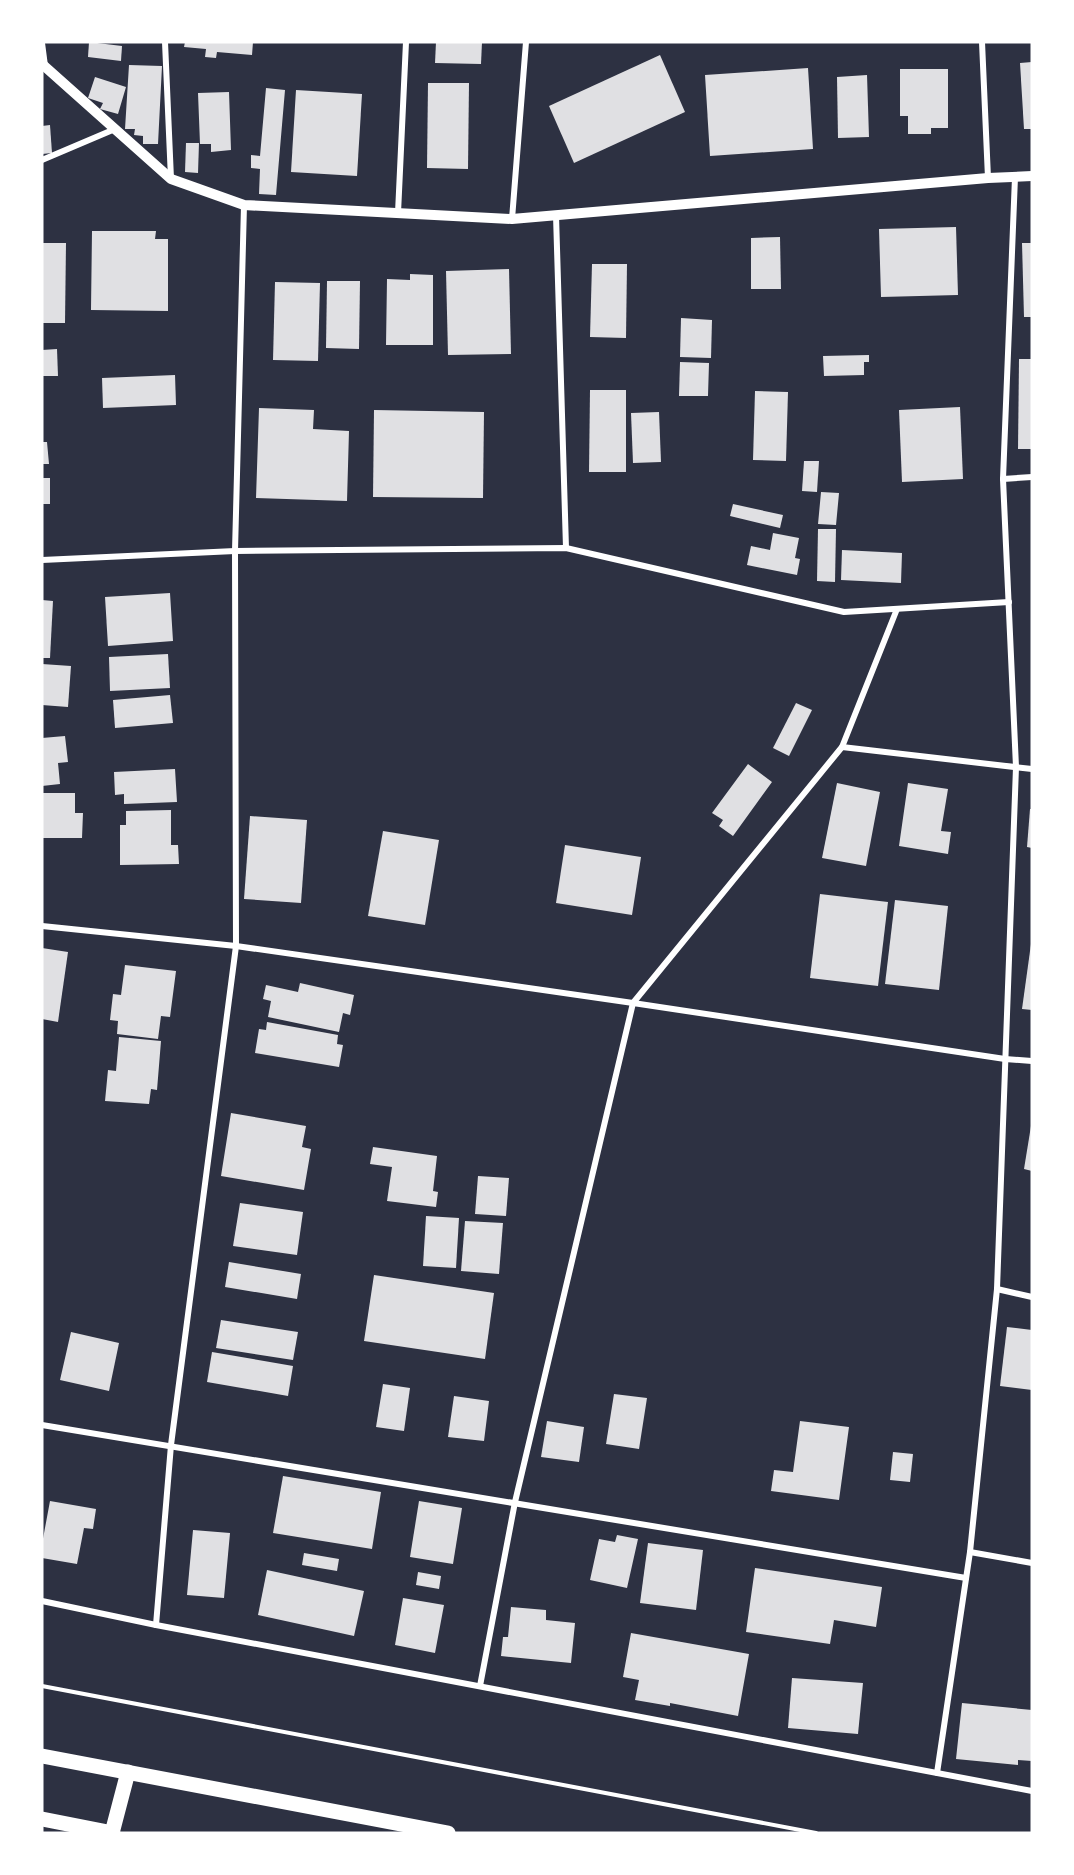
<svg xmlns="http://www.w3.org/2000/svg" width="1074" height="1875" viewBox="0 0 1074 1875" font-family="Helvetica,sans-serif">
<rect width="100%" height="100%" fill="#2d3142"/>
<g fill="#e0e0e3">
<path d="M89,42L122,46L121,61L88,57Z"/>
<path d="M185,42H253L252,55L217,52L216,58L205,57L206,49L184,47Z"/>
<path d="M436,42H482L481,64L435,63Z"/>
<path d="M660,55L685,112L574,163L549,106Z"/>
<path d="M1032,62V129H1024L1020,63Z"/>
<path d="M129,65L162,66L158,144H143V136L134,135L135,129H125Z"/>
<path d="M808,68L813,149L710,156L705,75Z"/>
<path d="M900,69H948V128H931V134H908V116H900Z"/>
<path d="M867,75L869,137L838,138L837,77Z"/>
<path d="M95,77L126,87L118,114L100,109L103,103L88,98Z"/>
<path d="M428,83H469L468,169L427,168Z"/>
<path d="M266,88L285,90L276,195L259,194L260,169L251,168V155L260,156Z"/>
<path d="M296,90L362,94L357,176L291,172Z"/>
<path d="M229,92L231,150L211,152V144H200L198,93Z"/>
<path d="M50,125L52,153L42,154V126Z"/>
<path d="M186,143H199L198,173L185,172Z"/>
<path d="M956,227L958,295L881,297L879,229Z"/>
<path d="M92,231H156L155,239H168V311L91,310Z"/>
<path d="M780,237L781,289H751V238Z"/>
<path d="M42,243H66L65,323H42Z"/>
<path d="M1022,243H1032V317H1024Z"/>
<path d="M592,264H627L626,338L590,337Z"/>
<path d="M509,269L511,354L448,355L446,271Z"/>
<path d="M410,274L433,275V345H386L387,279L410,280Z"/>
<path d="M327,281H360L359,349L326,348Z"/>
<path d="M275,282L320,283L318,361L273,360Z"/>
<path d="M681,318L712,320L711,358L680,357Z"/>
<path d="M57,349L58,376H42V350Z"/>
<path d="M869,355V362H864V375L824,376L823,356Z"/>
<path d="M1019,359H1032V449H1018Z"/>
<path d="M680,362L709,363L708,396H679Z"/>
<path d="M175,375L176,405L103,408L102,378Z"/>
<path d="M590,390H626V472H589Z"/>
<path d="M755,391L788,392L786,461L753,460Z"/>
<path d="M960,407L963,479L902,482L899,410Z"/>
<path d="M259,408L314,410L313,429L349,431L347,501L256,498Z"/>
<path d="M374,410L484,412L483,498L373,497Z"/>
<path d="M659,412L661,462L633,463L631,413Z"/>
<path d="M42,442H47L49,464H42Z"/>
<path d="M804,461H819L817,492L802,491Z"/>
<rect x="42" y="478" width="8" height="26"/>
<path d="M821,492L839,493L836,525L818,524Z"/>
<path d="M733,504L783,515L780,528L730,516Z"/>
<path d="M818,529H836L835,582L817,581Z"/>
<path d="M773,533L799,538L795,558L800,559L797,575L747,565L751,546L770,550Z"/>
<path d="M842,550L902,553L901,583L841,580Z"/>
<path d="M170,593L173,641L108,646L105,597Z"/>
<path d="M42,600L53,601L50,658H42Z"/>
<path d="M168,654L170,688L110,691L109,657Z"/>
<path d="M42,664L71,666L68,707L42,705Z"/>
<path d="M170,695L173,723L115,728L113,700Z"/>
<path d="M796,703L812,710L789,756L773,748Z"/>
<path d="M65,736L68,762L58,763L60,784L42,786V738Z"/>
<path d="M748,764L772,782L733,836L719,826L723,820L712,813Z"/>
<path d="M175,769L177,802L124,804V794L115,795L114,772Z"/>
<path d="M837,783L880,792L866,866L822,858Z"/>
<path d="M908,783L948,789L941,831L951,832L948,854L899,846Z"/>
<path d="M42,793H75V813H83L82,838H42Z"/>
<path d="M1030,809H1032V848L1027,847Z"/>
<path d="M171,810V845H178L179,864L120,865V825H126V811Z"/>
<path d="M250,816L307,820L301,903L244,899Z"/>
<path d="M383,831L439,840L425,925L368,916Z"/>
<path d="M565,845L641,857L632,915L556,903Z"/>
<path d="M820,894L888,902L878,986L810,978Z"/>
<path d="M895,900L948,906L939,990L885,984Z"/>
<path d="M1031,944H1032V1010L1022,1009Z"/>
<path d="M42,948L68,952L58,1022L42,1019Z"/>
<path d="M125,965L176,971L170,1017L161,1016L158,1039L117,1034L118,1021L110,1020L113,994L121,995Z"/>
<path d="M300,983L354,995L350,1015L343,1013L339,1032L268,1017L271,1001L263,999L266,985L298,992Z"/>
<path d="M267,1022L338,1035L337,1044L343,1045L339,1067L255,1053L259,1029L266,1030Z"/>
<path d="M119,1037L161,1041L157,1090L151,1089L149,1104L105,1101L108,1070L116,1071Z"/>
<path d="M231,1113L306,1126L302,1147L311,1149L304,1190L221,1176Z"/>
<path d="M1031,1126H1032V1171L1024,1169Z"/>
<path d="M373,1147L437,1156L433,1191L438,1192L436,1207L387,1201L392,1167L370,1164Z"/>
<path d="M478,1176L509,1178L506,1216L475,1214Z"/>
<path d="M240,1203L303,1212L297,1255L233,1246Z"/>
<path d="M426,1216L459,1218L456,1268L423,1266Z"/>
<path d="M465,1221L503,1223L499,1274L461,1271Z"/>
<path d="M229,1262L301,1274L297,1299L225,1287Z"/>
<path d="M374,1275L494,1293L485,1359L364,1341Z"/>
<path d="M221,1320L298,1332L293,1360L216,1348Z"/>
<path d="M1007,1327L1032,1330V1390L1000,1386Z"/>
<path d="M71,1332L119,1343L109,1391L60,1380Z"/>
<path d="M212,1352L293,1366L288,1396L207,1382Z"/>
<path d="M383,1384L410,1388L404,1431L376,1427Z"/>
<path d="M614,1394L647,1398L639,1449L606,1444Z"/>
<path d="M454,1396L489,1401L484,1441L448,1437Z"/>
<path d="M547,1421L584,1427L579,1462L541,1457Z"/>
<path d="M800,1421L849,1427L839,1500L771,1491L774,1470L793,1472Z"/>
<path d="M893,1452L913,1454L910,1482L890,1480Z"/>
<path d="M283,1476L381,1492L372,1549L273,1533Z"/>
<path d="M50,1501L96,1509L93,1529L84,1528L77,1564L42,1558V1544Z"/>
<path d="M419,1501L462,1508L453,1564L410,1557Z"/>
<path d="M193,1530L230,1533L224,1598L187,1595Z"/>
<path d="M617,1535L638,1539L627,1588L590,1580L599,1539L615,1542Z"/>
<path d="M648,1543L703,1550L696,1610L640,1603Z"/>
<path d="M304,1553L339,1559L337,1571L302,1565Z"/>
<path d="M755,1568L882,1587L876,1627L834,1620L830,1644L746,1632Z"/>
<path d="M267,1570L364,1591L354,1636L258,1615Z"/>
<path d="M418,1572L441,1576L439,1589L416,1585Z"/>
<path d="M403,1598L444,1605L435,1653L395,1645Z"/>
<path d="M511,1607L546,1610V1620L575,1623L571,1663L501,1656L503,1637H508Z"/>
<path d="M631,1633L749,1654L738,1716L670,1703V1706L635,1700L639,1680L623,1677Z"/>
<path d="M792,1678L863,1683L858,1734L788,1728Z"/>
<path d="M962,1703L1032,1710V1761L1018,1760V1765L956,1759Z"/>
</g>
<g fill="none" stroke-linecap="round" stroke-linejoin="round">
<path stroke="#fff" stroke-width="4" d="M42,1686L816,1833"/>
<g stroke="#fff" stroke-width="6">
<path d="M165,42L171,179"/>
<path d="M982,42L988,178"/>
<path d="M42,43L45,66"/>
<path d="M42,160L115,129"/>
<path d="M398,213L406,42"/>
<path d="M556,215L566,548"/>
<path d="M512,219L526,42"/>
<path d="M1003,479L1032,477"/>
<path d="M42,560L235,551L566,548L844,612L1009,602"/>
<path d="M842,747L1032,769"/>
<path d="M42,926L236,946L633,1003L1005,1059L1032,1061"/>
<path d="M997,1289L1032,1297"/>
<path d="M42,1425L966,1578"/>
<path d="M970,1552L1032,1563"/>
<path d="M42,1601L156,1625L1032,1791"/>
<path d="M156,1625L171,1445L236,946L235,551L244,205"/>
<path d="M480,1686L515,1502L633,1003L842,747L897,609"/>
<path d="M937,1773L970,1552L997,1289L1016,767L1003,479L1015,177"/>
</g>
<path stroke="#fff" stroke-width="10" d="M42,64L171,179L244,205L512,219L988,178L1032,176"/>
<g stroke="#fff" stroke-width="15">
<path d="M42,1756L448,1833"/>
<path d="M42,1819L113,1833"/>
<path d="M112,1833L128,1772"/>
</g>
</g>
<rect width="1074" height="1875" fill="none" stroke="#ffffff" stroke-width="87"/>
</svg>
